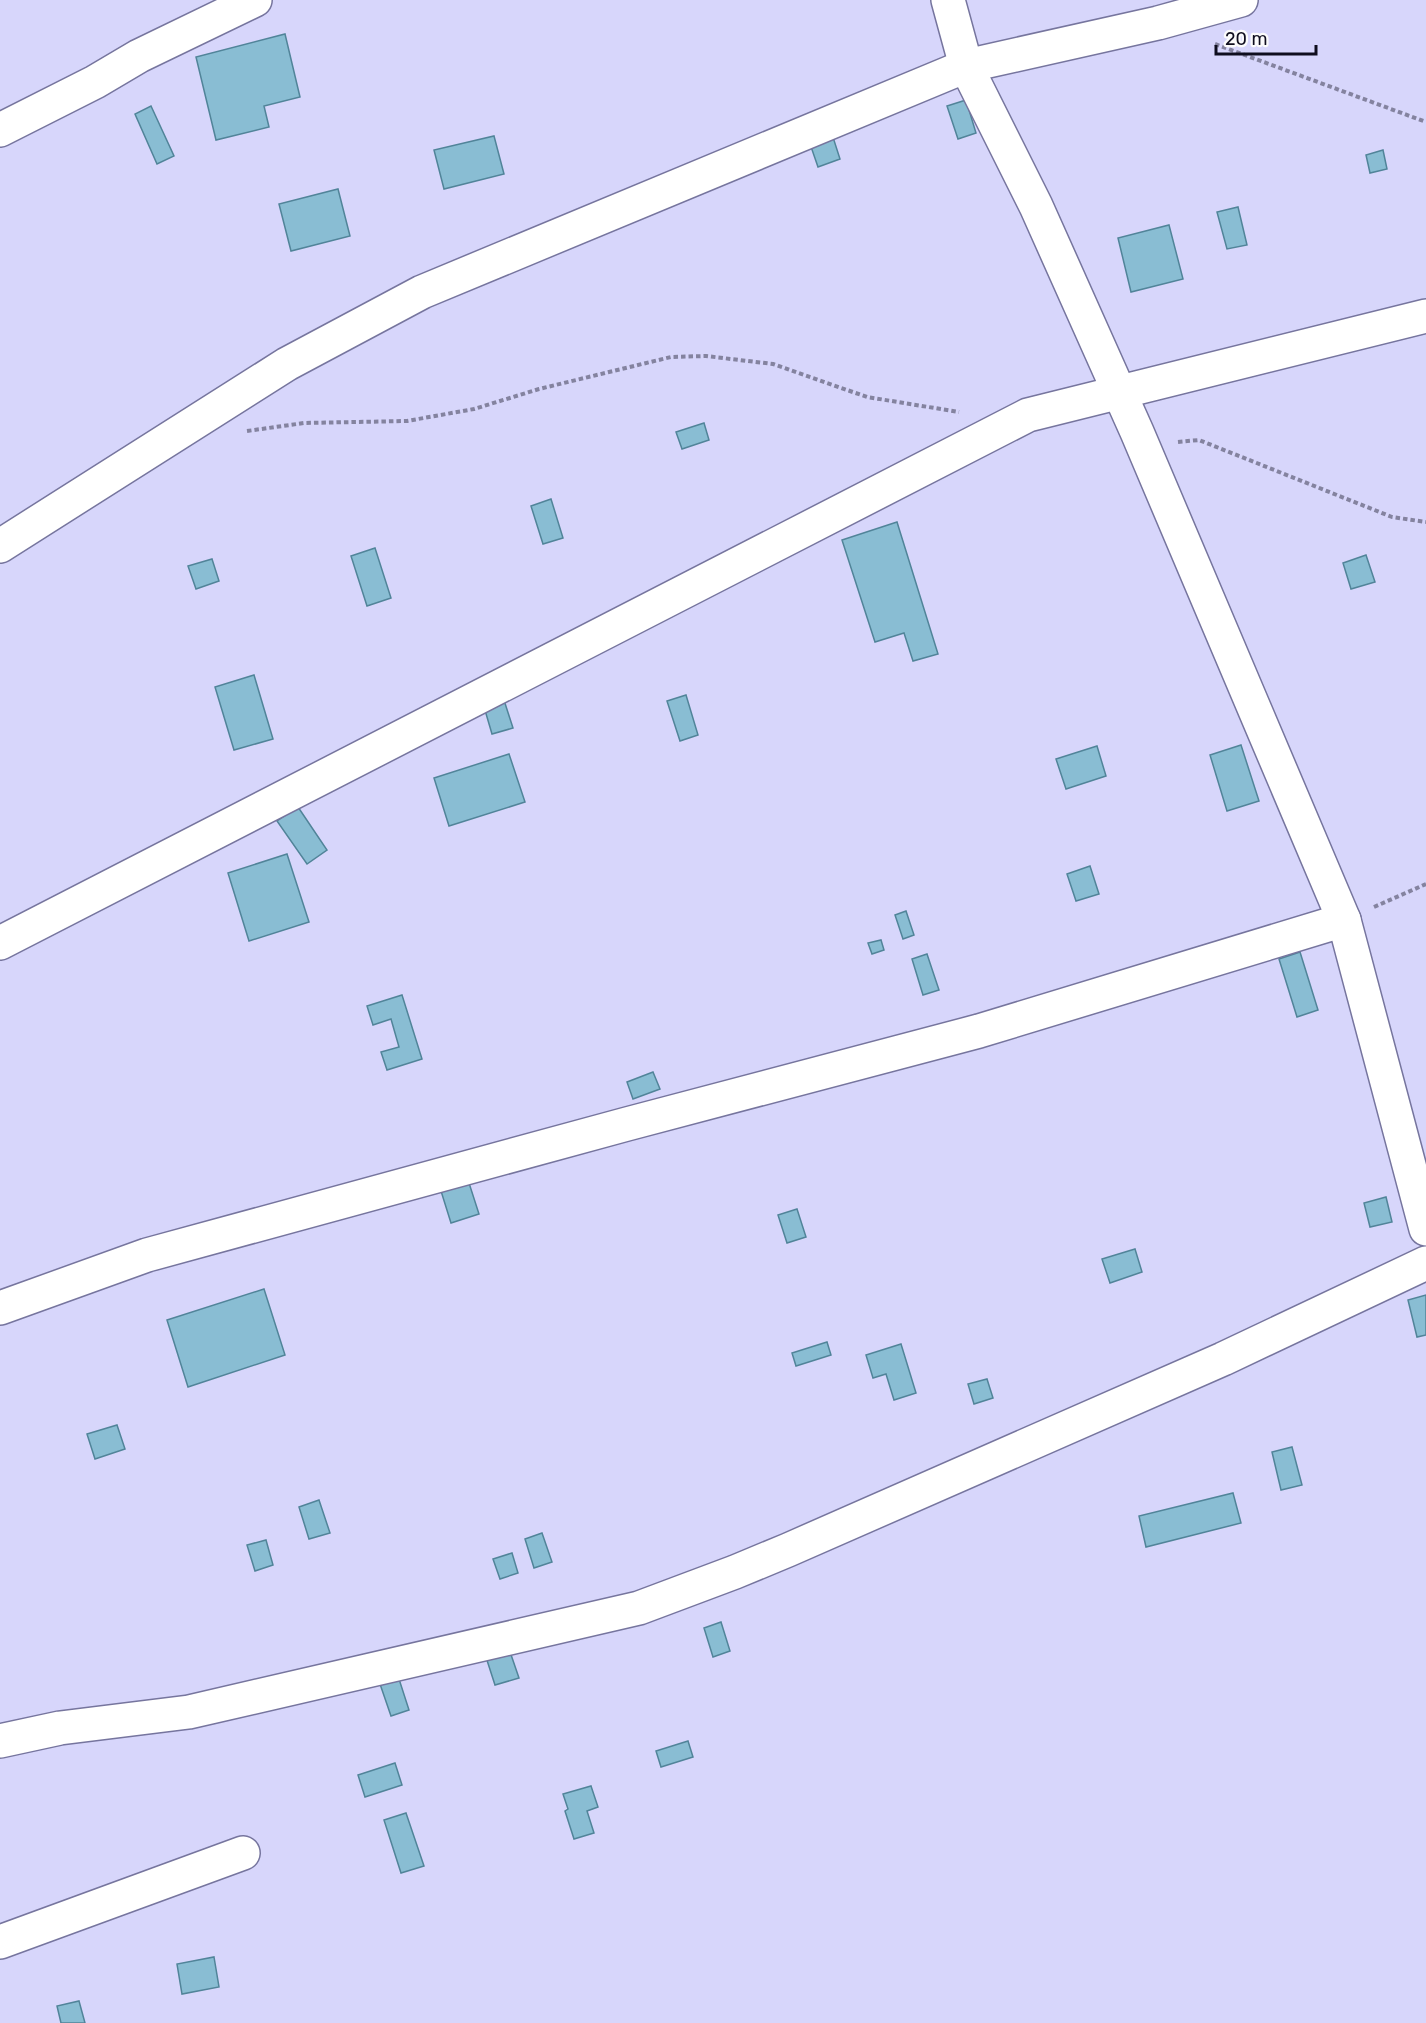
<svg xmlns="http://www.w3.org/2000/svg" width="1426" height="2023" viewBox="0 0 1426 2023" font-family="Rubik,sans-serif">
<rect width="100%" height="100%" fill="#d7d6fb"/>
<g fill="#89bdd3" stroke="#518499" stroke-width="1.5">
<path d="M285,34L300,97L264,106L269,127L216,140L196,57Z"/>
<path d="M966,100L976,133L958,139L947,106Z"/>
<path d="M151,106L174,156L157,164L135,114Z"/>
<path d="M831,131L840,159L818,167L808,138Z"/>
<path d="M494,136L504,174L444,189L434,150Z"/>
<path d="M1383,150L1387,169L1370,173L1366,155Z"/>
<path d="M338,189L350,236L291,251L279,204Z"/>
<path d="M1238,207L1247,245L1227,249L1217,212Z"/>
<path d="M1169,225L1183,279L1131,292L1118,238Z"/>
<path d="M704,423L709,440L682,449L676,432Z"/>
<path d="M551,499L563,538L543,544L531,506Z"/>
<path d="M897,522L938,654L913,661L904,633L875,642L842,540Z"/>
<path d="M375,548L391,598L367,606L351,556Z"/>
<path d="M1366,555L1375,582L1351,589L1343,563Z"/>
<path d="M212,559L219,581L196,589L188,566Z"/>
<path d="M254,675L273,739L234,750L215,687Z"/>
<path d="M502,694L513,728L492,734L482,700Z"/>
<path d="M686,695L698,735L680,741L667,701Z"/>
<path d="M1241,745L1259,801L1227,811L1210,755Z"/>
<path d="M1097,746L1106,776L1066,789L1056,759Z"/>
<path d="M509,754L525,802L449,826L434,778Z"/>
<path d="M298,807L327,850L307,864L277,821Z"/>
<path d="M287,854L309,922L249,941L228,873Z"/>
<path d="M1090,866L1099,894L1076,901L1067,874Z"/>
<path d="M906,911L914,935L903,939L895,915Z"/>
<path d="M881,940L884,950L872,954L868,943Z"/>
<path d="M1300,952L1318,1010L1297,1017L1279,959Z"/>
<path d="M927,954L939,990L923,995L912,959Z"/>
<path d="M402,995L422,1059L387,1070L381,1052L399,1047L391,1019L373,1025L367,1006Z"/>
<path d="M653,1072L660,1089L633,1099L627,1082Z"/>
<path d="M469,1183L479,1214L451,1223L441,1191Z"/>
<path d="M1386,1197L1392,1222L1370,1227L1364,1203Z"/>
<path d="M797,1209L806,1237L787,1243L778,1215Z"/>
<path d="M1135,1249L1142,1272L1110,1283L1102,1259Z"/>
<path d="M264,1289L285,1355L188,1387L167,1320Z"/>
<path d="M1426,1295V1335L1417,1337L1408,1300Z"/>
<path d="M827,1342L831,1355L796,1366L792,1353Z"/>
<path d="M901,1344L916,1393L894,1400L886,1374L873,1378L866,1355Z"/>
<path d="M987,1379L993,1398L974,1404L968,1384Z"/>
<path d="M117,1425L125,1449L95,1459L87,1434Z"/>
<path d="M1292,1447L1302,1485L1281,1490L1272,1452Z"/>
<path d="M1233,1493L1241,1523L1146,1547L1139,1516Z"/>
<path d="M319,1500L330,1533L309,1539L299,1507Z"/>
<path d="M542,1533L552,1562L534,1568L525,1539Z"/>
<path d="M266,1540L273,1565L255,1571L247,1545Z"/>
<path d="M512,1553L518,1573L500,1579L493,1559Z"/>
<path d="M721,1622L730,1651L713,1657L704,1628Z"/>
<path d="M507,1643L519,1678L495,1685L484,1651Z"/>
<path d="M399,1679L409,1710L391,1716L380,1684Z"/>
<path d="M688,1741L693,1757L661,1767L656,1751Z"/>
<path d="M395,1763L402,1785L365,1797L358,1775Z"/>
<path d="M591,1786L598,1807L587,1811L594,1833L574,1839L565,1811L568,1809L563,1794Z"/>
<path d="M406,1813L424,1866L401,1873L384,1820Z"/>
<path d="M214,1957L219,1987L182,1994L177,1964Z"/>
<path d="M79,2001L85,2023H61L57,2006Z"/>
</g>
<g fill="none" stroke-linecap="round" stroke-linejoin="round">
<defs>
<g id="minor">
<path d="M948,0L966,66L1036,206L1137,432L1344,920L1426,1229"/>
<path d="M0,130L95,82L139,56L255,0"/>
<path d="M0,546L287,364L422,292L966,66L1158,23L1241,0"/>
<path d="M0,943L1028,415L1426,316"/>
<path d="M0,1308L147,1255L627,1124L979,1031L1344,920"/>
<path d="M0,1741L60,1728L189,1712L639,1608L735,1572L788,1550L1223,1359L1426,1263"/>
<path d="M0,1942L243,1853"/>
</g>
</defs>
<use href="#minor" stroke="#76759e" stroke-width="36"/>
<g stroke="#84839f" stroke-width="4" stroke-dasharray="4.5 3" stroke-linecap="butt">
<path d="M1215,44L1426,122"/>
<path d="M247,431L304,423L407,421L474,409L539,389L671,357L706,356L773,364L867,397L959,412"/>
<path d="M1178,442L1199,440L1392,517L1426,522"/>
<path d="M1374,907L1426,884"/>
</g>
<use href="#minor" stroke="#fff" stroke-width="33"/>
</g>
<path d="M1216 45v9h100v-9" fill="none" stroke="#0f0e1e" stroke-width="3"/>
<text x="1225" y="45" font-size="18" fill="#0f0e1e" stroke="#fbfbfb" stroke-width="4.5" paint-order="stroke">20 m</text>
</svg>
